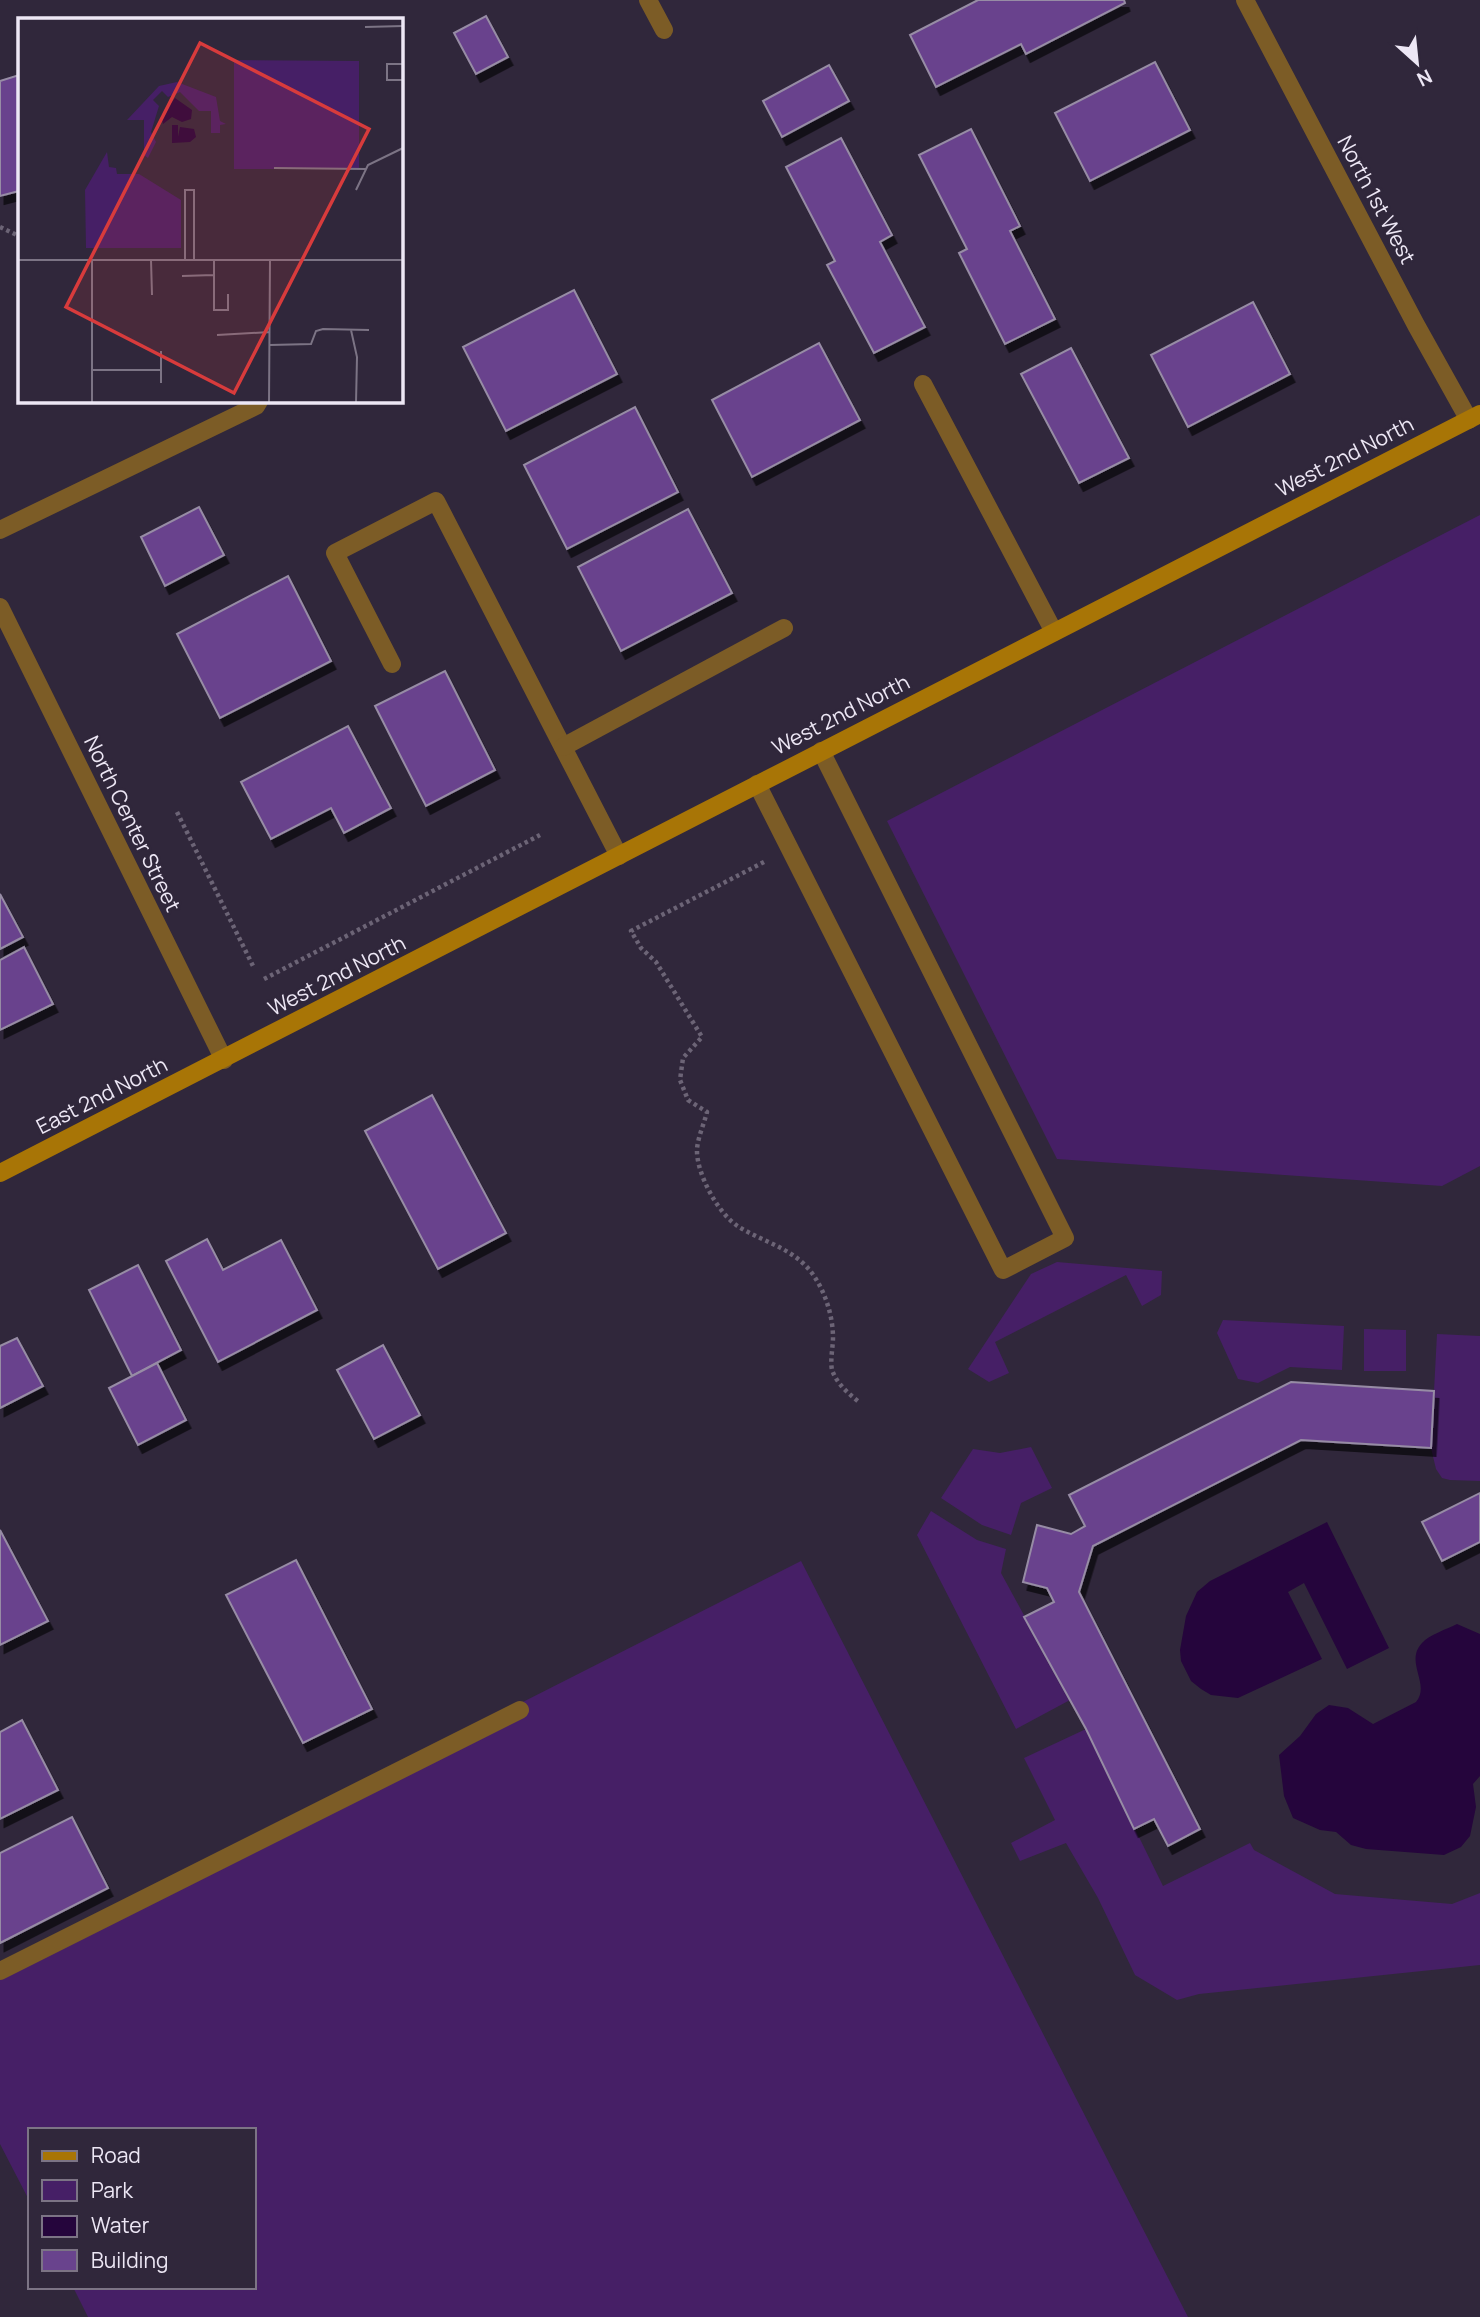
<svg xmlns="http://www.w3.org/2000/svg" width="1480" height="2317" viewBox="0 0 1480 2317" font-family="Manrope,sans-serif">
<defs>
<filter id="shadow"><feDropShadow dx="4.5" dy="8" stdDeviation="0" flood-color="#0009"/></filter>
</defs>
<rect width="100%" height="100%" fill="#30273b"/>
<g fill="#461f66">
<path d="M1480,515V1166L1442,1186L1057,1159L887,821Z"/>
<path d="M1057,1262L1162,1271L1161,1295L1142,1306L1126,1275L995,1342L1009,1373L989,1382L968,1369L1031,1274Z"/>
<path d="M1223,1320L1344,1326L1342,1370L1290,1367L1258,1383L1238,1379L1217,1333Z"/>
<path d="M1364,1329L1406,1330V1371H1364Z"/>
<path d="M1437,1334L1480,1336V1481L1450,1480L1442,1478L1436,1469L1431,1448Z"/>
<path d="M1031,1447L1052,1488L1021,1503L1011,1535L982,1525L941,1498L973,1449L1000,1453Z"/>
<path d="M931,1511L977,1540L1006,1549L1001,1573L1070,1700L1016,1729L917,1535Z"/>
<path d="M801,1561L1188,2317H88L73,2287H254V2130H30V2202L0,2144V1967Z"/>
<path d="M1086,1729L1163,1886L1250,1843L1254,1850L1335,1894L1452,1904L1480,1893V1965L1199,1994L1177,2000L1135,1975L1098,1898L1066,1843L1020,1861L1011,1843L1055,1820L1024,1758Z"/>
</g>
<g fill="#25053c">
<path d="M1327,1522L1389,1648L1347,1669L1304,1583L1288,1592L1322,1659L1238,1698L1211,1695L1201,1689L1191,1681L1181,1661L1180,1650L1186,1616L1197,1592L1210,1581Z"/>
<path d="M1457,1624L1480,1634V1776L1473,1784L1476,1807L1470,1836L1461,1847L1444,1855L1366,1849L1351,1845L1336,1832L1320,1830L1293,1818L1284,1796L1279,1755L1300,1736L1316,1714L1329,1705L1348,1708L1373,1724L1416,1702C1431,1684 1404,1662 1422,1643C1429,1635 1447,1629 1457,1624Z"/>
</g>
<g fill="#69438d" stroke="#978ca5" stroke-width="2" filter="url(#shadow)">
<path d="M978,0H1124L1125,3L1026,54L1021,44L936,87L910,35Z"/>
<path d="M486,16L508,57L476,74L454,33Z"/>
<path d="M1155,62L1190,130L1090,181L1055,113Z"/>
<path d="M829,65L849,101L782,137L763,101Z"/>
<path d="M19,75V191L0,196V81Z"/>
<path d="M971,129L1020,226L1010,231L1055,319L1005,344L959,253L967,249L919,155Z"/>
<path d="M841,138L892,235L880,242L925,327L874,353L827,265L835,261L786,167Z"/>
<path d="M574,290L617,374L506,431L463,347Z"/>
<path d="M1253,302L1290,374L1188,427L1151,355Z"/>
<path d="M819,343L860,420L752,477L712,400Z"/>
<path d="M1071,348L1129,458L1079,483L1021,374Z"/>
<path d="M635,407L678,492L567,549L524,465Z"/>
<path d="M199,507L224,555L165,586L141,537Z"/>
<path d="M688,509L732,593L621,651L578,567Z"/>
<path d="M288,576L331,661L220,718L177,634Z"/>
<path d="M445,671L495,770L426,806L375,706Z"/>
<path d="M348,726L391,808L344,833L331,808L271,839L241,782Z"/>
<path d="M0,894L23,937L0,949Z"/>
<path d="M24,947L53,1004L0,1030V960Z"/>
<path d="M432,1095L506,1233L438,1269L365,1131Z"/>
<path d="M207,1239L223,1270L281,1240L317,1310L218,1362L166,1261Z"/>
<path d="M138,1265L181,1350L132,1376L89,1290Z"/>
<path d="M17,1338L43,1386L0,1408V1346Z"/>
<path d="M383,1345L420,1415L374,1439L337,1370Z"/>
<path d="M157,1363L186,1420L138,1445L109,1388Z"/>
<path d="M1291,1382L1434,1391L1431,1448L1301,1440L1093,1546L1079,1592L1200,1829L1168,1846L1154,1819L1134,1829L1086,1729L1024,1617L1054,1602L1047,1588L1023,1582L1037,1525L1071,1534L1085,1526L1069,1495Z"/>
<path d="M1480,1493V1542L1442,1561L1422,1522Z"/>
<path d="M0,1530L48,1621L0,1645Z"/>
<path d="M296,1560L372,1709L303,1743L226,1595Z"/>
<path d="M22,1720L58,1790L0,1819V1732Z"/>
<path d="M72,1817L108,1888L0,1943V1853Z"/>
</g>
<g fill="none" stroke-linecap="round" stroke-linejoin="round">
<g stroke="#6c6476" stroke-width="4.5" stroke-dasharray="3.5 3.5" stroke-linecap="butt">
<path d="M0,227L19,236"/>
<path d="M177,812L254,968"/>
<path d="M764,862L631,931L641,948L656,962L702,1037L683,1058L680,1080L688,1100L707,1112C704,1124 698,1137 697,1149C696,1173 718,1214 739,1227C765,1243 796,1249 814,1276C826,1294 833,1317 833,1338C833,1347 830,1360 832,1370C837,1384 848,1393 859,1402"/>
<path d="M264,979L540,835"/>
</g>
<g stroke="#7c5c26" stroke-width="18">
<path d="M648,0L664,30"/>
<path d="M923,384L1054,632"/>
<path d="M0,530L256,406L259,401"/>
<path d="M392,664L335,553L436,501L619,856"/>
<path d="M563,747L784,628"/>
<path d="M0,1971L520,1710"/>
</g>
<g stroke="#7c5c26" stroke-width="18">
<path d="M1245,0L1416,325L1469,420"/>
<path d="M0,607L224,1060"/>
<path d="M757,784L1003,1270L1065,1238L821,751"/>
</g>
<path stroke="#a87506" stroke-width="18" d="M0,1173L1480,414"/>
</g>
<g text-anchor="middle" stroke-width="5" stroke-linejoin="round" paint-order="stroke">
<g font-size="21" fill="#ede7f5" stroke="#30273b">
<text transform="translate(1376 200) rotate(62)" y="7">North 1st West</text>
<text transform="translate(1345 457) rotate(-27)" y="7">West 2nd North</text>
<text transform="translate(841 715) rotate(-27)" y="7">West 2nd North</text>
<text transform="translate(132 824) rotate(64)" y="7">North Center Street</text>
<text transform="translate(337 976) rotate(-27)" y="7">West 2nd North</text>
<text transform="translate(102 1096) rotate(-27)" y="7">East 2nd North</text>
</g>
</g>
<g transform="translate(18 18)">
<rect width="385" height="385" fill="#30273b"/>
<path d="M216,42L341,43V151H216ZM159,64L198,79L202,103L208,106L202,107V115H193V93H181L162,74L150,79L144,73L135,82L141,88L133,114L138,124L130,140L126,137V102H109L141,68ZM89,134L91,149L98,150L99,156H121L163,182V230H68L67,172Z" fill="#461f66"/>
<path d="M157,80L174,92L173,101L164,104L154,99L145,106L143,98ZM154,107H160V119L162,109L176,111L178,119L172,124L154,125Z" fill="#25053c"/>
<path fill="none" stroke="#7c7485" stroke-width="2" d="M347,9L385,8M385,46H369V62H385M256,150L348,151M338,172L350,147L385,130M196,241V292H210V276M0,242H385M74,242V385M133,242L134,277M167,242V172H176V242M164,258L196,257M333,312L339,339L338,385M199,317L252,314M252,327L293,326L298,313L305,311L351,312M143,333V365M75,352H143M251,385L252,241"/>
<path fill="#d83b3c" fill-opacity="0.15" stroke="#d83b3c" stroke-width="3.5" d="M182,25L351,111L216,375L48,289Z"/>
<rect width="385" height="385" fill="none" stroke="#ede7f5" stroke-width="3.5"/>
</g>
<rect x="28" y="2128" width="228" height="161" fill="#30273b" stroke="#7c7485" stroke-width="2"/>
<rect x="42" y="2151" width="35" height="10" fill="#a87506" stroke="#7c7485" stroke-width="2"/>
<text x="91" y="2163" font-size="21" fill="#ede7f5">Road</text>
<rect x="42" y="2180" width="35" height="21" fill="#461f66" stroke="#7c7485" stroke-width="2"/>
<text x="91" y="2198" font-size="21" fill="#ede7f5">Park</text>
<rect x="42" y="2216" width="35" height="21" fill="#25053c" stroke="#7c7485" stroke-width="2"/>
<text x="91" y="2233" font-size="21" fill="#ede7f5">Water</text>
<rect x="42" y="2250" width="35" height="21" fill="#69438d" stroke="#7c7485" stroke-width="2"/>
<text x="91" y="2268" font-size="21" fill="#ede7f5">Building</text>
<g transform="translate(1417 63) rotate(153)" stroke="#30273b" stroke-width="5" paint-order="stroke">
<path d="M0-5L12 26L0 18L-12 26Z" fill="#ede7f5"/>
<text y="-10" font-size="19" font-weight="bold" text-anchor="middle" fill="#ede7f5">N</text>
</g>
</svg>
